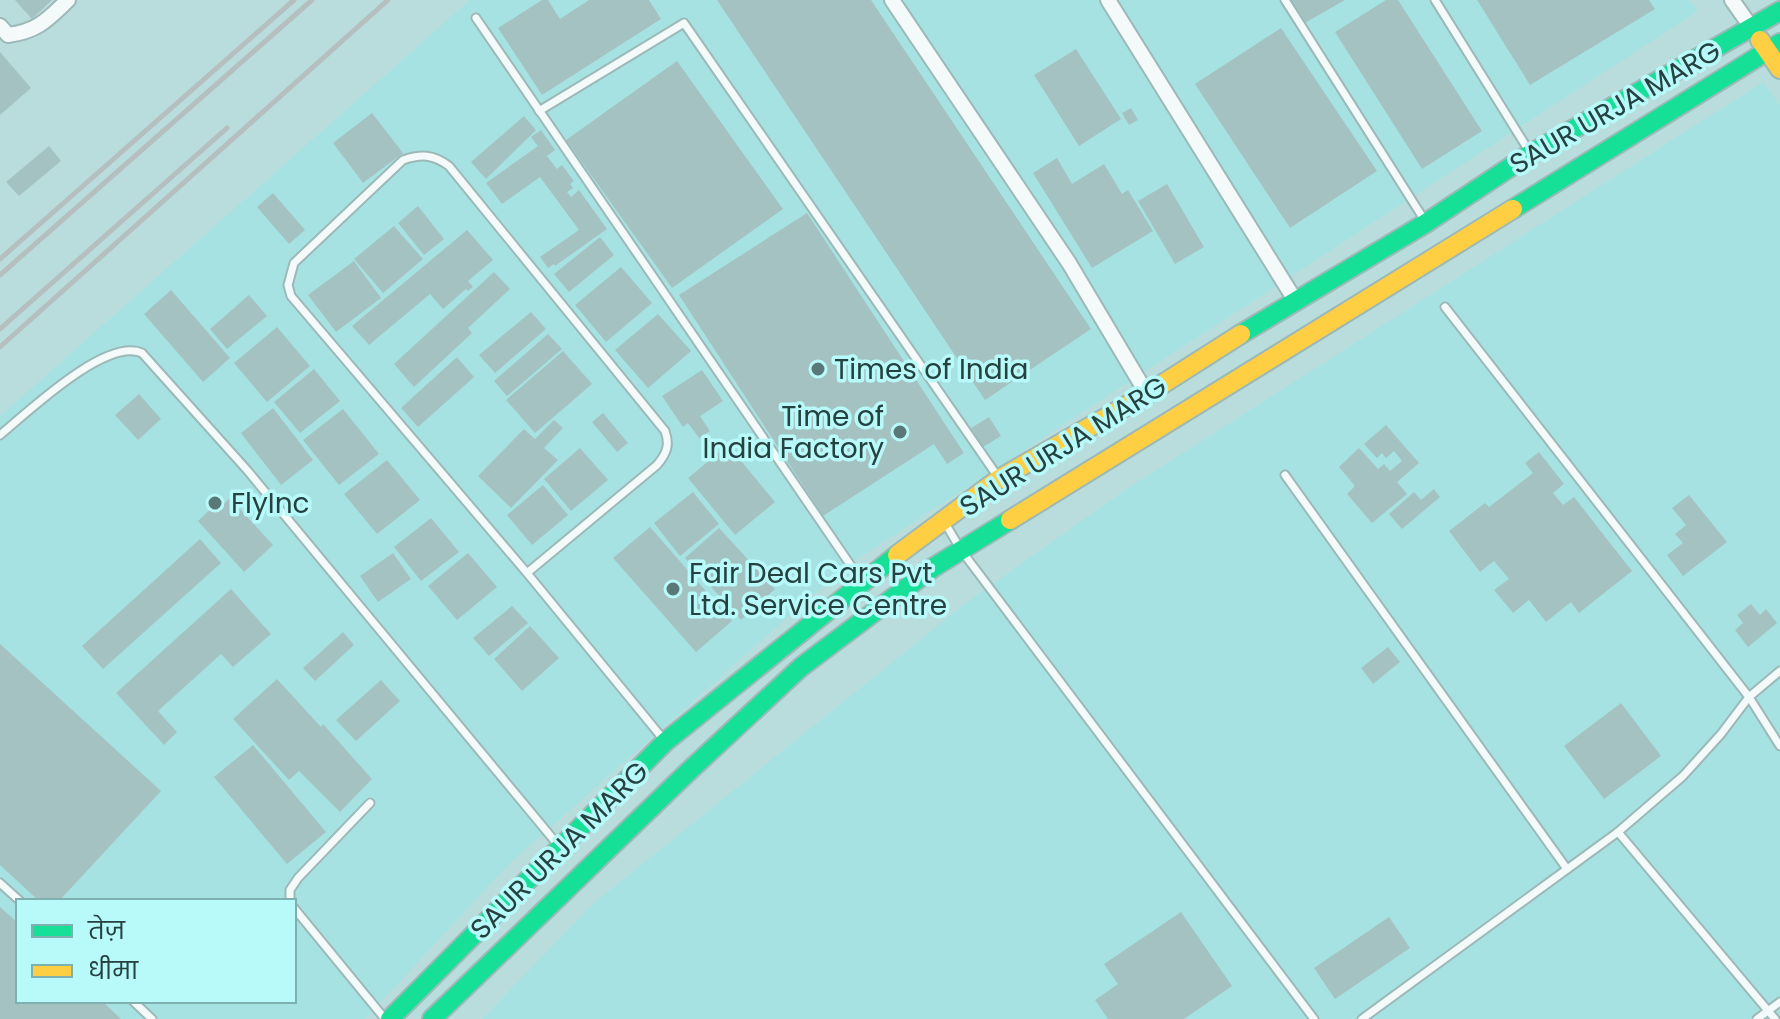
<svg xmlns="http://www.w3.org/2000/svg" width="1780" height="1019" viewBox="0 0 1780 1019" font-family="Poppins,'Noto Sans Devanagari',sans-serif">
<rect width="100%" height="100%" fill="#b9dddc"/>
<g fill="#a7e2e2" fill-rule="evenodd">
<path d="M470,0H1689L1698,11L845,567L510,863L365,1019H0V416ZM18,901H294V1001H18Z"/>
<path d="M1763,82L1780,105V1019H482L594,903L962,606L1122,492Z"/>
</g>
<g fill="#a5c2c2">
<path d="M15,0H52L32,19Z"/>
<path d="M542,0H548L560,19L589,0H649L661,19L542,95L498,28Z"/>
<path d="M717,0H871L1091,329L985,400Z"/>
<path d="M1289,0H1345L1303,24Z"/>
<path d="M1386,0H1398L1482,131L1422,169L1335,32Z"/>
<path d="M1477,0H1649L1655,9L1530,85Z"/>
<path d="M1281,28L1377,171L1290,228L1195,84Z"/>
<path d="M1076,49L1121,119L1079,146L1034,75Z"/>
<path d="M0,52L31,88L0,115Z"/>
<path d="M677,61L783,209L672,288L566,140Z"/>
<path d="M1131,108L1138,120L1129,125L1122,113Z"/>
<path d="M372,113L403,153L363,183L333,143Z"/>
<path d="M524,116L536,130L486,179L471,162Z"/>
<path d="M541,130L555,150L547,156L557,169L562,165L574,181L570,184L573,188L567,192L571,197L579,190L607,229L555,266L554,264L548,268L540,257L579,230L540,177L502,204L486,183L538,146L531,137Z"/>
<path d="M49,146L61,161L19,196L6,182Z"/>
<path d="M1057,158L1072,184L1104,164L1122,194L1128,190L1153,231L1092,268L1033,173Z"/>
<path d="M1167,184L1204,247L1175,264L1138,201Z"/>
<path d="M273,193L305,230L289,244L257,207Z"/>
<path d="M418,206L444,239L424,255L398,223Z"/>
<path d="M807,213L964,453L947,464L934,444L823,516L679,295Z"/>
<path d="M394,226L423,259L383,293L354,259Z"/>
<path d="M467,230L493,260L468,281L473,287L468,291L466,289L443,309L430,294L369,345L352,326Z"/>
<path d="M600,237L614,255L569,292L554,274Z"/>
<path d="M354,261L381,298L336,332L308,295Z"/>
<path d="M621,267L652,303L606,342L575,305Z"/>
<path d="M494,272L510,289L468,328L472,333L414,387L394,364Z"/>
<path d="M171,290L230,358L203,382L144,314Z"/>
<path d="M249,295L267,316L227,349L210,329Z"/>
<path d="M531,312L546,329L495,373L479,355Z"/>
<path d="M658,314L691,351L648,388L615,350Z"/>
<path d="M277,327L310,366L267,402L234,363Z"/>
<path d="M548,334L562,349L507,396L494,381Z"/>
<path d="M563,351L592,384L535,433L506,400Z"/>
<path d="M457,357L474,377L418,427L401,408Z"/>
<path d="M314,369L340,401L300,433L274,402Z"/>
<path d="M702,370L723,401L700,416L710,431L699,438L688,423L683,427L662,396Z"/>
<path d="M139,394L161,419L138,440L115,415Z"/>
<path d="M273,408L313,460L281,485L241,433Z"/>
<path d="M343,409L379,454L339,485L303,440Z"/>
<path d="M603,413L628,443L617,452L592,422Z"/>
<path d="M989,417L1001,436L983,447L971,428Z"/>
<path d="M554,420L563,428L544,448L558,460L511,508L478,476L524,429L535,439Z"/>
<path d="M1386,425L1419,463L1397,482L1407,494L1372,523L1347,494L1355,486L1339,467L1359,448L1378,469L1384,464L1390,471L1402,461L1394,451L1386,458L1382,453L1377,458L1364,444Z"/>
<path d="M728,445L775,502L735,535L688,478Z"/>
<path d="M580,448L608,480L571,511L544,479Z"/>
<path d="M1539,452L1564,484L1553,493L1563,505L1574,497L1632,571L1579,613L1571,602L1546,622L1529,600L1513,613L1494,590L1509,579L1494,561L1480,572L1449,531L1485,503L1489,507L1533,473L1525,463Z"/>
<path d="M387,460L420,500L377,534L344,494Z"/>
<path d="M543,485L568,515L532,545L507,515Z"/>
<path d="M1434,489L1440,497L1402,529L1389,514L1414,492L1421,500Z"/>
<path d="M693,492L719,524L680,556L654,523Z"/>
<path d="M1689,495L1727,542L1683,576L1667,555L1683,543L1675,534L1686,525L1672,508Z"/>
<path d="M230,498L273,545L244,572L198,521L214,506L218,509Z"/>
<path d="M431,518L459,552L421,581L394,547Z"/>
<path d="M650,527L732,621L696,652L613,558Z"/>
<path d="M719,528L775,589L741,620L685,558Z"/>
<path d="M200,539L221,563L103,669L82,646Z"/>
<path d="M393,553L411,579L378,602L360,576Z"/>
<path d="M468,553L497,587L457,620L428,586Z"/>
<path d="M231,589L271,634L233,667L221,654L158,711L177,732L164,745L116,693Z"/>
<path d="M1751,604L1760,615L1766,609L1777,623L1748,647L1735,630L1743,623L1737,615Z"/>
<path d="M512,606L528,623L489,656L473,638Z"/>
<path d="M530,626L559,658L522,691L494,659Z"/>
<path d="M343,632L354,645L315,681L303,668Z"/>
<path d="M0,644L161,791L59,901H39L0,865Z"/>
<path d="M1388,647L1400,662L1373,684L1361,668Z"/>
<path d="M277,679L321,727L323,724L372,779L340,812L299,771L289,780L233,719Z"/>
<path d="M381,680L400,701L356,741L336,720Z"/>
<path d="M1621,703L1661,756L1604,799L1564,746Z"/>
<path d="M253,745L326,832L287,864L214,777Z"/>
<path d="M0,907L18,923V1001H102L121,1019H0Z"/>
<path d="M1181,912L1232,986L1184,1019H1108L1095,1000L1118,984L1104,964Z"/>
<path d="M1389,917L1410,948L1335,999L1314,968Z"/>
</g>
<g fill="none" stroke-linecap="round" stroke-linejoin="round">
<defs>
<g id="lane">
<path d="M1285,0L1425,221"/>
<path d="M1435,0L1529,151"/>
<path d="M476,18L860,579"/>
<path d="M539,111L684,23L998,477"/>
<path d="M1445,307L1749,697L1780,746"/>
<path d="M0,435C28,412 106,337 142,353L247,470L558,845"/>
<path d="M1285,475L1567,869"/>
<path d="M945,523L961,550L1314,1019"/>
<path d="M527,573L657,465C667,453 670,445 665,431L449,166C433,154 421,154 403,160L294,263L288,285L291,296L527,573L664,740"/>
<path d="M1618,832L1775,1019"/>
<path d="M0,883L20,901"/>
<path d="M290,901V890L298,878L370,803"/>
<path d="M294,908L385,1019"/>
<path d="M133,1001L152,1019"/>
<path d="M1362,1019L1618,832L1683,776L1721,734L1749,697L1780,671"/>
<path d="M1757,1019L1780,1002"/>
</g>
<g id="street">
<path d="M892,0L1069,263L1147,394"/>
<path d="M1108,0L1295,300"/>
<path d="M1732,0L1751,27"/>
<path d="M0,26L8,35C38,31 47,20 68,0"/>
</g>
<g id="fast">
<path d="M1513,209L1780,43"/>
<path d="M1241,334L1426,223L1530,154L1780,11"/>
<path d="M390,1019L665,742L897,555"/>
<path d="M432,1019L689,771L801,667L934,567L1010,520"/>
</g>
<g id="slow">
<path d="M1760,40L1780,69"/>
<path d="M1010,520L1513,209"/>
<path d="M897,555L999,479L1147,394L1241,334"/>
</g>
</defs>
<use href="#lane" stroke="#9cb9b8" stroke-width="11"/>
<use href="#street" stroke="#9cb9b8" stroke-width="18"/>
<use href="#fast" stroke="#9cb9b8" stroke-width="22"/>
<use href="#slow" stroke="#9cb9b8" stroke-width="22"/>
<use href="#lane" stroke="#f4fafa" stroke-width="7"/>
<use href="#street" stroke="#f4fafa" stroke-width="14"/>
<use href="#fast" stroke="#16e098" stroke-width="18"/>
<use href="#slow" stroke="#ffcf43" stroke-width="18"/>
<g stroke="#b6bfbf" stroke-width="5">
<path d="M0,259L294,0"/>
<path d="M0,275L312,0"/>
<path d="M0,329L227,128"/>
<path d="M0,347L388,0"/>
</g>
</g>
<g fill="#597877" stroke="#b7faf9" stroke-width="3">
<circle cx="818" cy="369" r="8"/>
<circle cx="900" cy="432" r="8"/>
<circle cx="215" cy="503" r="8"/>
<circle cx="673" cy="589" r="8"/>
</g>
<g text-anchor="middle" stroke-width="7" stroke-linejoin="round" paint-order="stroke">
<g font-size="28" fill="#254140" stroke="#b7faf9">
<text transform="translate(1615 107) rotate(-30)" y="10">SAUR URJA MARG</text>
<text transform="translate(1063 446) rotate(-32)" y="10">SAUR URJA MARG</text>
<text transform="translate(559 850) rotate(-45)" y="10">SAUR URJA MARG</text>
</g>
<g font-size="28" fill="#254140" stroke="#b7faf9" text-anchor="start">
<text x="834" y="379">Times of India</text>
<text x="884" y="426" text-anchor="end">Time of<tspan x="884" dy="32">India Factory</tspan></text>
<text x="231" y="513">FlyInc</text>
<text x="689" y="583">Fair Deal Cars Pvt<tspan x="689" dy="32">Ltd. Service Centre</tspan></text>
</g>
</g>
<rect x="16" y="899" width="280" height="104" fill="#b7faf9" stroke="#7db0af" stroke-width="2"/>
<rect x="32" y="925" width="40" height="12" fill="#16e098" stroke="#7db0af" stroke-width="2"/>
<text x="88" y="939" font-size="24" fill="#254140">तेज़</text>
<rect x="32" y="965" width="40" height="12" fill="#ffcf43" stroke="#7db0af" stroke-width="2"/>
<text x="88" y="979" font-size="24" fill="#254140">धीमा</text>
</svg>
